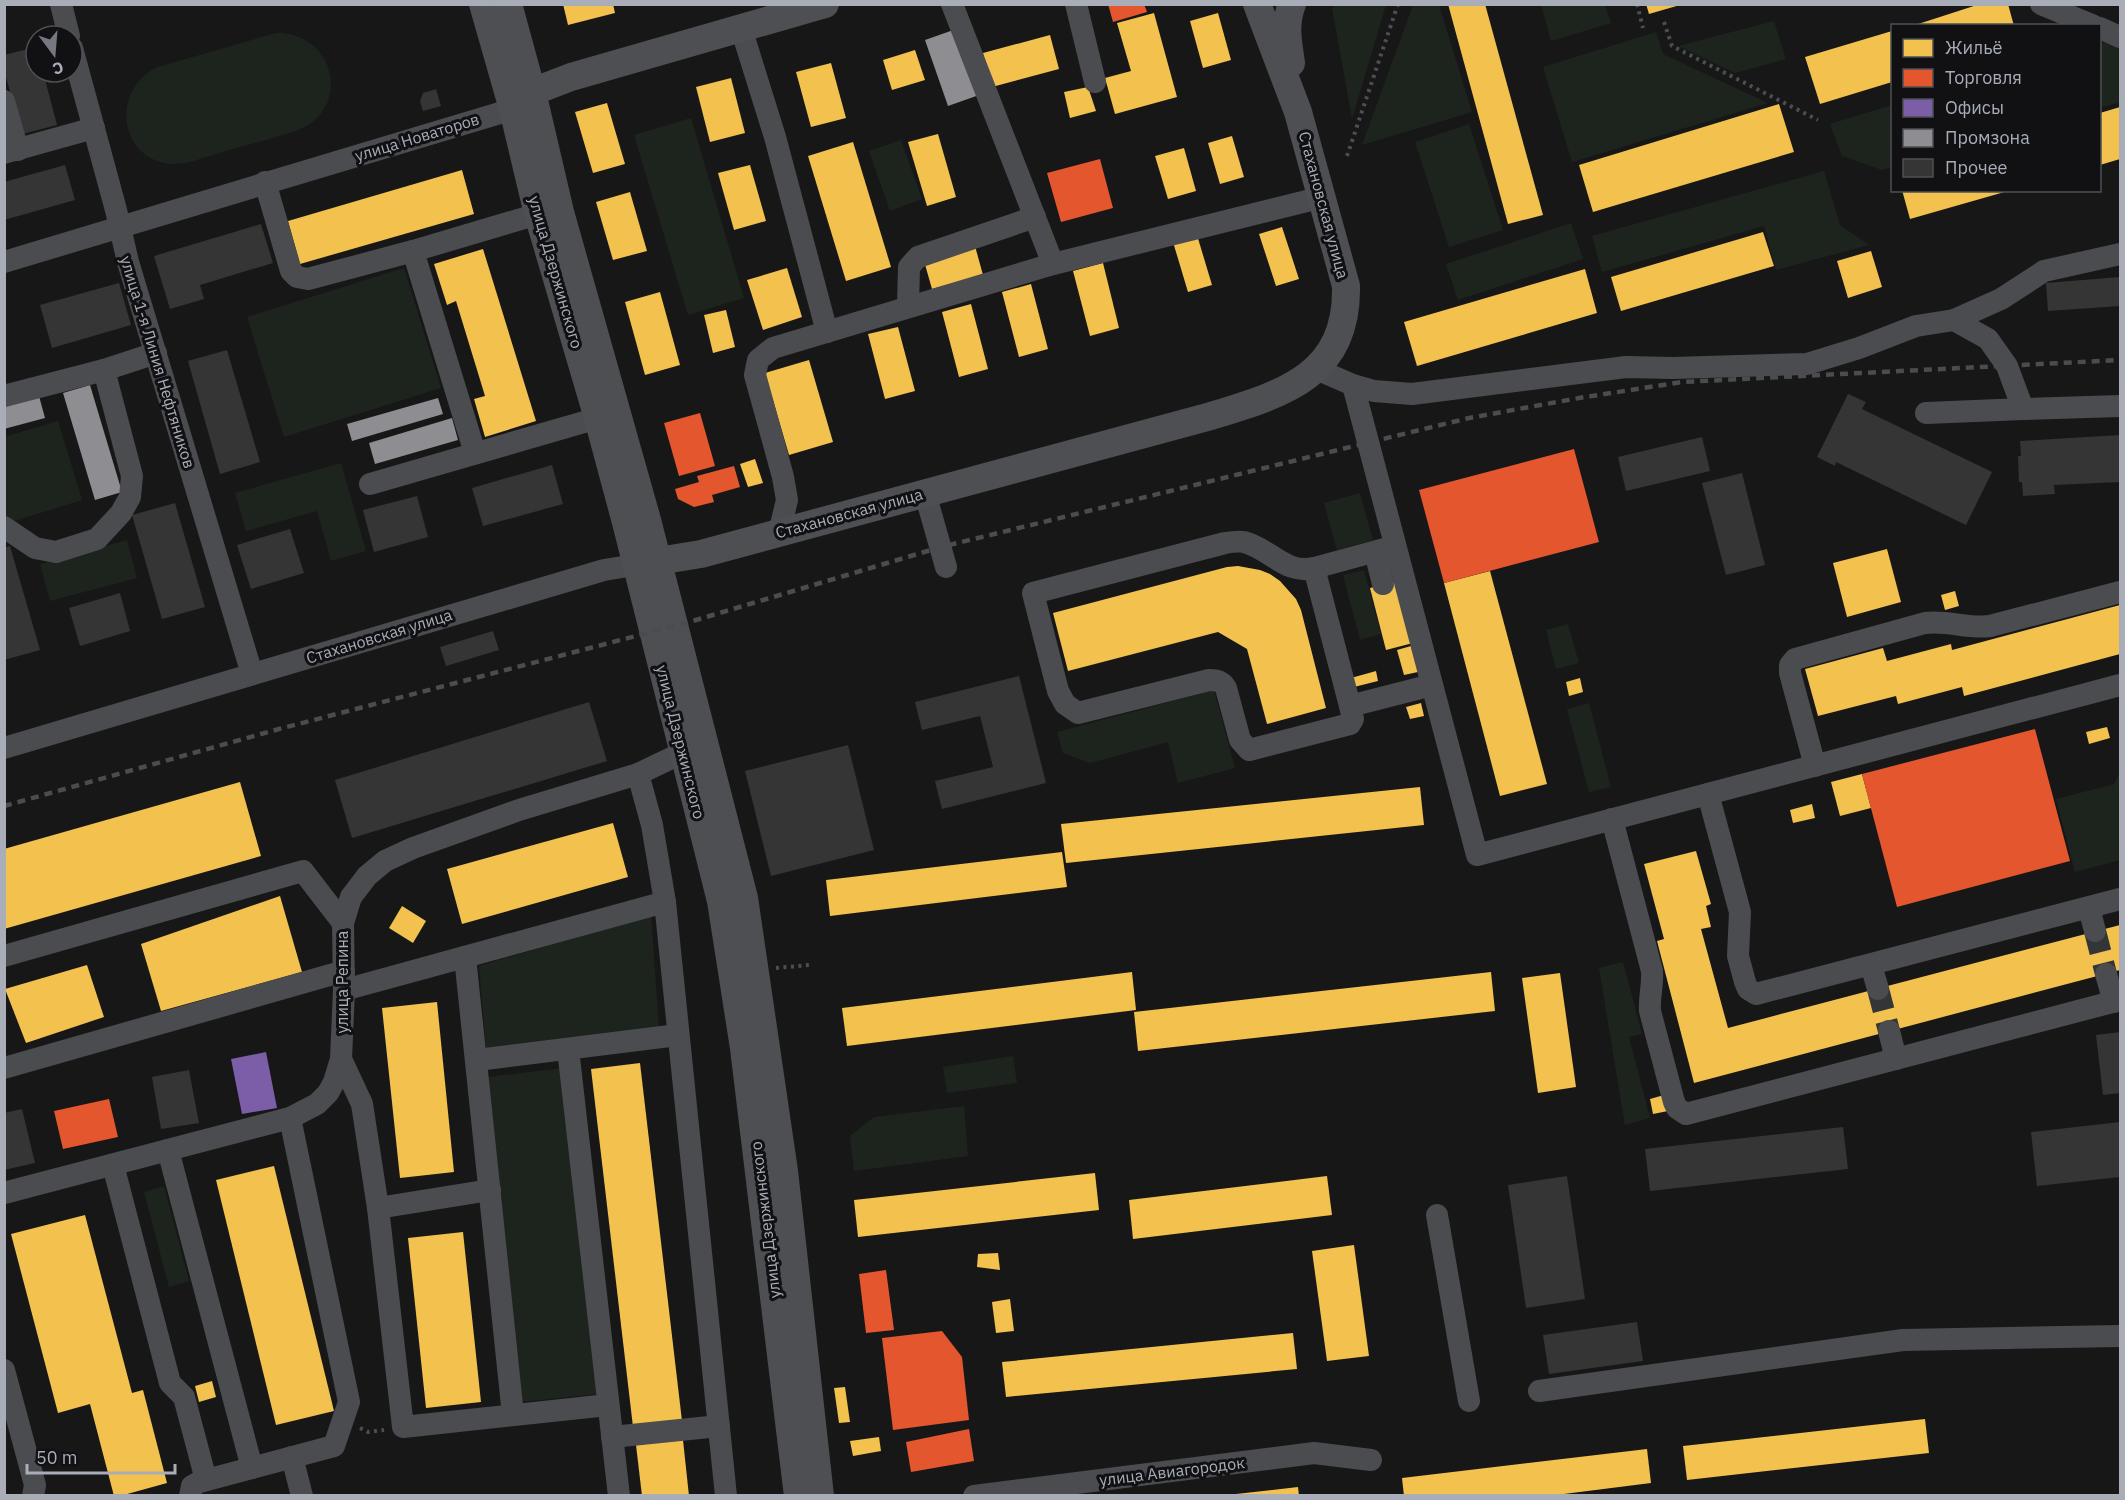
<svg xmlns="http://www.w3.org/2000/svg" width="2125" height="1500" viewBox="0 0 2125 1500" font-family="'IBM Plex Sans',sans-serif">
<rect width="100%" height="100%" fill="#171717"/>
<g fill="#1d241e">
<path d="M1337,4L1386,5L1352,119L1332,8Z"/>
<path d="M1413,5H1439L1472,112L1362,145Z"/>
<path d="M1541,5H1605L1611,23L1551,41Z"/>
<path d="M1774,21L1786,59L1735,73L1678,46Z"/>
<path d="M1656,32L1663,54L1768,103L1572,162L1543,67Z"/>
<path d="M276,33C336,32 353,110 296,131C270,139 243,146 216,154C202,158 186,165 171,164C117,160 110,85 161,66Z"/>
<path d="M2108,41L2120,49V102L2100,108V44Z"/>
<path d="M1892,105V167L1882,170L1842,156L1830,124Z"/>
<path d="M691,118L744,298L688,315L634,135Z"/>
<path d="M1469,124L1503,230L1449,247L1415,142Z"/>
<path d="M901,140L922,199L890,211L869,151Z"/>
<path d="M1824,171L1840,225L1869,245L1776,270L1764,226L1602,272L1592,236Z"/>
<path d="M1571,223L1583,259L1458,300L1446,264Z"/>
<path d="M404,268L441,388L284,437L247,317Z"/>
<path d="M58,421L82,500L8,523L4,512V437Z"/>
<path d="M341,463L366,551L331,561L317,511L246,531L235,493Z"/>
<path d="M1360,493L1373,540L1337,550L1324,503Z"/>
<path d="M127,540L137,578L50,601L40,564Z"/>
<path d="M1364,570L1381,634L1360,640L1343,575Z"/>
<path d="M1568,624L1579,663L1556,669L1546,630Z"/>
<path d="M1214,690L1235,768L1178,783L1168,742L1090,763L1063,753L1057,732Z"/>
<path d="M1589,703L1611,787L1589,792L1567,709Z"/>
<path d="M2120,773V860L2075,872L2056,799L2114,784Z"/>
<path d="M651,915L659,1028L486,1048L479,966Z"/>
<path d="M1623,962L1642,1034L1629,1037L1650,1118L1625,1125L1599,968Z"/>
<path d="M1013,1056L1017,1083L947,1093L943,1067Z"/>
<path d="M563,1068L598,1394L521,1402L479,1078Z"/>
<path d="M964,1106L968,1156L854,1171L850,1136L874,1117Z"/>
<path d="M164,1186L189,1281L169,1287L144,1192Z"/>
</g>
<g fill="#f2c14e">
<path d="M563,4H613L615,13L568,25Z"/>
<path d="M1448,4H1485L1543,215L1508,224Z"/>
<path d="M1646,4H1680V5L1649,14Z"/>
<path d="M1980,4H2008L2014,26H1912Z"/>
<path d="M1154,13L1177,97L1115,114L1105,78L1131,71L1117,23Z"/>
<path d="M1218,13L1231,60L1203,68L1190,21Z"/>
<path d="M1892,31V82L1820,104L1805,57Z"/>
<path d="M1050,35L1059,69L992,87L983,53Z"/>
<path d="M915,50L925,80L892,90L883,60Z"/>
<path d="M831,63L846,118L811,127L796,72Z"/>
<path d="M731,78L745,133L710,142L696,87Z"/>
<path d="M1088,87L1096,111L1070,118L1064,92Z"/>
<path d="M607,103L625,164L593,173L575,112Z"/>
<path d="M1779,104L1794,152L1593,212L1579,165Z"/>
<path d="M2120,107V159L2100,165V113Z"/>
<path d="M938,134L956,197L927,206L908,142Z"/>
<path d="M1232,136L1244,177L1220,184L1208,143Z"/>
<path d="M853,142L891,267L846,281L808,156Z"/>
<path d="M1184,148L1196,191L1168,199L1155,156Z"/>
<path d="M750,165L766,221L734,230L718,173Z"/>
<path d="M462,170L474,214L300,264L288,221Z"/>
<path d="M1902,190H2008V191L1910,219Z"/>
<path d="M630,192L647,251L613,260L596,202Z"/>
<path d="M1282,227L1299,279L1276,286L1259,234Z"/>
<path d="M1763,232L1774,266L1621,311L1611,277Z"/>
<path d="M1197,235L1212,285L1188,292L1173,242Z"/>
<path d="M975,246L983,275L932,289L924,261Z"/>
<path d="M483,249L536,421L485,437L474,399L485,396L456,301L447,305L434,264Z"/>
<path d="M1871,251L1882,287L1848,298L1837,261Z"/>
<path d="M1103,263L1119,328L1090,336L1073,271Z"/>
<path d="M787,268L802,317L763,330L747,280Z"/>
<path d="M1585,269L1597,313L1417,366L1404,322Z"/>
<path d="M1031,284L1048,349L1019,357L1002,292Z"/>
<path d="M660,292L680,365L645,375L625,302Z"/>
<path d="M971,304L988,369L959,377L942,312Z"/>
<path d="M726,310L735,347L713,353L704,315Z"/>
<path d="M898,327L915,391L885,399L868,334Z"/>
<path d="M809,360L833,442L789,455L765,373Z"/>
<path d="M755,459L763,483L748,487L740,464Z"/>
<path d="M1887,549L1901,602L1847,617L1833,563Z"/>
<path d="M1238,566L1260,570L1270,574L1280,581L1296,599L1301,610L1326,708L1267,724L1247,649L1218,632L1068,671L1053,613L1227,567Z"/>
<path d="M1490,571L1547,784L1500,796L1444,583Z"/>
<path d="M1397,581L1413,643L1386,650L1370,588Z"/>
<path d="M1955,591L1959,606L1945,610L1941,595Z"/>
<path d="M2120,605V654L1964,696L1962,687L1898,704L1896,696L1818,716L1805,669L1883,648L1887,661L1951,644L1952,650Z"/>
<path d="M1411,646L1418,672L1404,675L1397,650Z"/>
<path d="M1376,671L1378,681L1354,687L1351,678Z"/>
<path d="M1580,678L1583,692L1569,696L1566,682Z"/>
<path d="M1421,703L1424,716L1410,719L1406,707Z"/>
<path d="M2107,727L2110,738L2089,744L2086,732Z"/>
<path d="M1862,774L1871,808L1840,816L1831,782Z"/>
<path d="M240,782L261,856L4,929V849Z"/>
<path d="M1420,787L1424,825L1066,863L1061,824Z"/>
<path d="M1812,804L1815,818L1793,823L1790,810Z"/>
<path d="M613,823L628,877L462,924L447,869Z"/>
<path d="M1696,851L1711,904L1706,906L1711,927L1701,929L1728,1028L2120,925V970L1694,1083L1657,941L1664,939L1644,864Z"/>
<path d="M1062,852L1067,887L830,916L826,880Z"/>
<path d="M280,896L302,972L161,1011L141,944Z"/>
<path d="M402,906L426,921L413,943L389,928Z"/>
<path d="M87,965L104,1017L26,1043L5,989Z"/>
<path d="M1132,972L1136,1010L847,1046L842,1008Z"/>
<path d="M1491,972L1495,1011L1138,1051L1134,1012Z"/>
<path d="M1560,973L1576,1087L1538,1093L1522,978Z"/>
<path d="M437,1002L454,1172L400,1178L382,1008Z"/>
<path d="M640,1063L682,1421L633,1427L591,1069Z"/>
<path d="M1664,1095L1668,1111L1653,1114L1650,1099Z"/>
<path d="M274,1166L334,1411L276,1425L216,1180Z"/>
<path d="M1095,1173L1099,1210L858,1237L854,1200Z"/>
<path d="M1327,1176L1332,1215L1133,1239L1129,1200Z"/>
<path d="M85,1215L132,1393L143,1390L167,1483L120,1496H114L90,1404L58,1413L11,1234Z"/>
<path d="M463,1232L481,1402L426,1408L408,1238Z"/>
<path d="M1354,1245L1369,1356L1327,1361L1312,1251Z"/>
<path d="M998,1253L1000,1270L977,1267L978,1254Z"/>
<path d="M1010,1299L1014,1331L996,1333L992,1302Z"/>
<path d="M1293,1333L1297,1369L1006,1397L1002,1362Z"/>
<path d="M212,1381L216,1397L199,1402L195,1386Z"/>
<path d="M845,1387L850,1422L839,1423L834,1388Z"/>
<path d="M1925,1419L1929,1453L1687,1480L1683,1446Z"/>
<path d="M879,1437L881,1451L853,1456L850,1441Z"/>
<path d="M683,1440L689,1496H642L636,1445Z"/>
<path d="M1647,1449L1651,1483L1548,1496H1404L1402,1478Z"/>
<path d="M1298,1487L1299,1496H1236V1494Z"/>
</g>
<g fill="#e4572e">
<path d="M1108,4H1144L1147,12L1113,22Z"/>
<path d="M1100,159L1113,208L1061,222L1047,173Z"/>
<path d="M700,413L715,466L679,476L664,423Z"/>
<path d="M1574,449L1599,542L1444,583L1419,490Z"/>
<path d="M734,466L740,487L712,495L714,502L694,507L678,499L675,489L699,482L697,476Z"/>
<path d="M2035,729L2070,861L1897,907L1862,774Z"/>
<path d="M109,1099L118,1137L63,1149L54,1111Z"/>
<path d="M886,1270L894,1330L866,1333L859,1274Z"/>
<path d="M942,1331L962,1357L969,1420L893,1430L882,1338Z"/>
<path d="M969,1429L974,1461L911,1472L906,1442Z"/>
</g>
<path fill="#7b5ea7" d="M266,1052L277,1108L242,1114L231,1059Z"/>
<g fill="#8d8d92">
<path d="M959,28L982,94L948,106L925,40Z"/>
<path d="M90,385L122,492L95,500L63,393Z"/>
<path d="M39,396L45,418L4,429V406Z"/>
<path d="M438,398L443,414L352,441L347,424Z"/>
<path d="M452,418L458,440L375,464L369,443Z"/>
</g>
<g fill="#353536">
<path d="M36,47V72H43L57,125L22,134L4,70V55Z"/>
<path d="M436,89L441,106L423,111L420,101L423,93Z"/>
<path d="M65,165L75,200L4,220V182Z"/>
<path d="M261,224L273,263L200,285L204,299L170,309L154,256Z"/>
<path d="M2120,277V306L2048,311L2046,283Z"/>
<path d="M119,283L131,325L52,348L40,305Z"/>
<path d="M227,350L260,462L220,474L188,361Z"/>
<path d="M1848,394L1866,402L1862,409L1992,472L1966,525L1836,462L1835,466L1817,457Z"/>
<path d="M2120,435V482L2054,485L2055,494L2023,496L2022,482H2019L2018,456H2021L2020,441Z"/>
<path d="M1702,437L1710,471L1626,491L1618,457Z"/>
<path d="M552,465L563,504L483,526L472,488Z"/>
<path d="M1742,473L1765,565L1726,575L1702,483Z"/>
<path d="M417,496L428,537L374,552L363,510Z"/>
<path d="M175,503L205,607L162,619L132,515Z"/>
<path d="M290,529L304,573L251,589L237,545Z"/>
<path d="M10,546L40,650L4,660V548Z"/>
<path d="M120,593L130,631L80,646L69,608Z"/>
<path d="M493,631L499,650L446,666L440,647Z"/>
<path d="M1019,676L1046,783L942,809L935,781L993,767L980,716L922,730L915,702Z"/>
<path d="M589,702L607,761L352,838L335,780Z"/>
<path d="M848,745L874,850L771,876L745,771Z"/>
<path d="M2120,1032V1093L2103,1095L2096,1035Z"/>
<path d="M189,1070L199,1123L161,1129L152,1077Z"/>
<path d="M22,1109L35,1163L4,1170V1113Z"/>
<path d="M2120,1122V1177L2037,1186L2031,1132Z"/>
<path d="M1843,1127L1848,1169L1650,1191L1645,1149Z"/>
<path d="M1567,1176L1585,1299L1526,1308L1508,1185Z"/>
<path d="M1637,1322L1643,1361L1549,1374L1543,1335Z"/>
</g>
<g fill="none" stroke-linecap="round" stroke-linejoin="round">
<g stroke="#343537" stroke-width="22" stroke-dasharray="22 11" stroke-linecap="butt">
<path d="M2095,931L2106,974"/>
<path d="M1878,989L1889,1031"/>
</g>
<g stroke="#4d4e52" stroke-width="4" stroke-dasharray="3 4.5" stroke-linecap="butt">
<path d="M1637,4L1643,28"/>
<path d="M1664,22L1672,46L1818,120"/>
<path d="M1347,156L1398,4"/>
<path d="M776,968L810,965"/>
<path d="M360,1428L368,1432L384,1430"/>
</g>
<g stroke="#4b4c50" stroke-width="22">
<path d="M61,4L69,36"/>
<path d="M952,4L1053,264"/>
<path d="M1076,4L1095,82"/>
<path d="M2041,4L2094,26"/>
<path d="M741,28L775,137L827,332"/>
<path d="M2100,28L2120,37"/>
<path d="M72,48L116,210L128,262L252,674"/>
<path d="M4,101L18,150"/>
<path d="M4,153L94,128"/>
<path d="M265,182L291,271L297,277L308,279L413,251L538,214"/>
<path d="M413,251L475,453"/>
<path d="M4,262L513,109"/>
<path d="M908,307L909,267L918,257L1035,217"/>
<path d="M1954,320L1988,339L2007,366L2023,409L2120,406"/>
<path d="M1316,369L1353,385L1374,391L1412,394L1626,367L1673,368L1807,364L1859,348L1916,326L1954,320L2001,299L2044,271L2120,254"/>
<path d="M1353,385L1477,855L2120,685"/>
<path d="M4,396L104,370L156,353"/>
<path d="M1926,413L2023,409"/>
<path d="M370,484L598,418"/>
<path d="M925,493L946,567"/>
<path d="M4,527L35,548L56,552L97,539L121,513L130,497L132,476L104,370"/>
<path d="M779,533L787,500L783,477L755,375L758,360L773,348L1053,264L1323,197"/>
<path d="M1395,546L1314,568L1350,706L1432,685"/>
<path d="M1375,552L1383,584"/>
<path d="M1314,568C1286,575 1269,548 1244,542C1238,541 1231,542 1225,543L1033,593L1058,691L1065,704L1078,713L1209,680C1217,680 1222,681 1226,688L1240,740L1249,750L1350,724L1353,719L1350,706"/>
<path d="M4,748L604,570L653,562"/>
<path d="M1815,766L1790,673V665L1795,659L1925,623C1948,620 1968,629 1990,626L2120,592"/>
<path d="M638,774L652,825L665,902L726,1496"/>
<path d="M1708,794L1740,912L1738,956L1745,982L1748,989L1756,994L2120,899"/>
<path d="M1612,819L1652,971C1653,985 1649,997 1650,1011L1674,1102L1677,1108L1686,1114L2120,1000"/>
<path d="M2089,908L2095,931"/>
<path d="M4,956L303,871L343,923"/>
<path d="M465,957L513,1415"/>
<path d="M1871,965L1878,989"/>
<path d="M2106,974L2114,1002"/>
<path d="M344,990L665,902"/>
<path d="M1889,1031L1896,1059"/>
<path d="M568,1049L619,1496"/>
<path d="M341,1059L362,1104L378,1208L403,1427L608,1405"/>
<path d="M477,1060L678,1035"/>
<path d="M4,1068L344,971"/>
<path d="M168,1150L252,1468"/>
<path d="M113,1165L170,1383L184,1397L206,1480"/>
<path d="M4,1193L290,1118L317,1104L328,1093L334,1082L341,1059L344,990L343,923L351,897L367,876L385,861L413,848L519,810L638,774L684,752"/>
<path d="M378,1208L490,1190"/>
<path d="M1437,1215L1469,1401"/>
<path d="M4,1370L35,1485L33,1496"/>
<path d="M1539,1391L1903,1340L2120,1336"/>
<path d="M612,1437L719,1426"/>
<path d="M292,1457L302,1496"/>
<path d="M190,1496L192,1486L199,1482L334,1446L349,1402L290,1118"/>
<path d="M974,1496L1314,1453L1371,1460"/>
</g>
<g stroke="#4d4f52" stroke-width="28">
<path d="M483,4L513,109L538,214L598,418L627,526L721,901L744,1048L798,1496"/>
<path d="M508,4L532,92L560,212L647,520L744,898L784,1171L820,1496"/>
<path d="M1291,63C1288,42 1284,24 1292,4"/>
<path d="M517,105L532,92L571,77L825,4"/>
<path d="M658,561L701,554L1211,416C1283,394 1348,376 1346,286L1298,112L1257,4"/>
</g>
<path stroke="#4b4c4f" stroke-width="4.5" stroke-dasharray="8 6" stroke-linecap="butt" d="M4,806L279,729L686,623L941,547L1469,418L1579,398L1682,382L2120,360"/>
</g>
<g text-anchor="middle" stroke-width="6" stroke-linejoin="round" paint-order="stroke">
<g font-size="16" fill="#a8adb8" stroke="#111113">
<text transform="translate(417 137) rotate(-17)" y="6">улица Новаторов</text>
<text transform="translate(1324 205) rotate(75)" y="6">Стахановская улица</text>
<text transform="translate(556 272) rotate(74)" y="6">улица Дзержинского</text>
<text transform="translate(158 362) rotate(73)" y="6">улица 1-я Линия Нефтяников</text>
<text transform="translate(849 513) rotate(-15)" y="6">Стахановская улица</text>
<text transform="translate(379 636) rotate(-17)" y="6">Стахановская улица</text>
<text transform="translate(681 742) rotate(76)" y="6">улица Дзержинского</text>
<text transform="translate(342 982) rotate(-90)" y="6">улица Репина</text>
<text transform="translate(765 1220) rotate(-97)" y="6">улица Дзержинского</text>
<text transform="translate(1172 1471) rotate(-7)" y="6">улица Авиагородок</text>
</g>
</g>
<rect width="2125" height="1500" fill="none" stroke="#a8adb8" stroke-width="12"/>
<rect x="1891" y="24" width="210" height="168" fill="#111113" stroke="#4d4f55" stroke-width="1.5"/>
<rect x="1903" y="39" width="30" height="18" fill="#f2c14e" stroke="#4d4f55" stroke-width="1.5"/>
<text x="1945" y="54" font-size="18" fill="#a8adb8">Жильё</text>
<rect x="1903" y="69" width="30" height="18" fill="#e4572e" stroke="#4d4f55" stroke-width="1.5"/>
<text x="1945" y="84" font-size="18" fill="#a8adb8">Торговля</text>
<rect x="1903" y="99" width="30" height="18" fill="#7b5ea7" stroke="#4d4f55" stroke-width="1.5"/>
<text x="1945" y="114" font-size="18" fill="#a8adb8">Офисы</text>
<rect x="1903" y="129" width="30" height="18" fill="#8d8d92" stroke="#4d4f55" stroke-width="1.5"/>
<text x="1945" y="144" font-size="18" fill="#a8adb8">Промзона</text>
<rect x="1903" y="159" width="30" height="18" fill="#353536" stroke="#4d4f55" stroke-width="1.5"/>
<text x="1945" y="174" font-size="18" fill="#a8adb8">Прочее</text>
<g transform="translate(54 54) rotate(164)"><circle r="28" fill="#111113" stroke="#4d4f55" stroke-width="1.5"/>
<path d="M0-4.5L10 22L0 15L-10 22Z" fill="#757880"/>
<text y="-9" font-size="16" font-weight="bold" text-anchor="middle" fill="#a8adb8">С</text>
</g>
<path d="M27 1464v9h148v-9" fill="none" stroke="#a8adb8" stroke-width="3"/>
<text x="36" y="1464" font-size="18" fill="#a8adb8" stroke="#111113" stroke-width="4.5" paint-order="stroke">50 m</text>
</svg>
